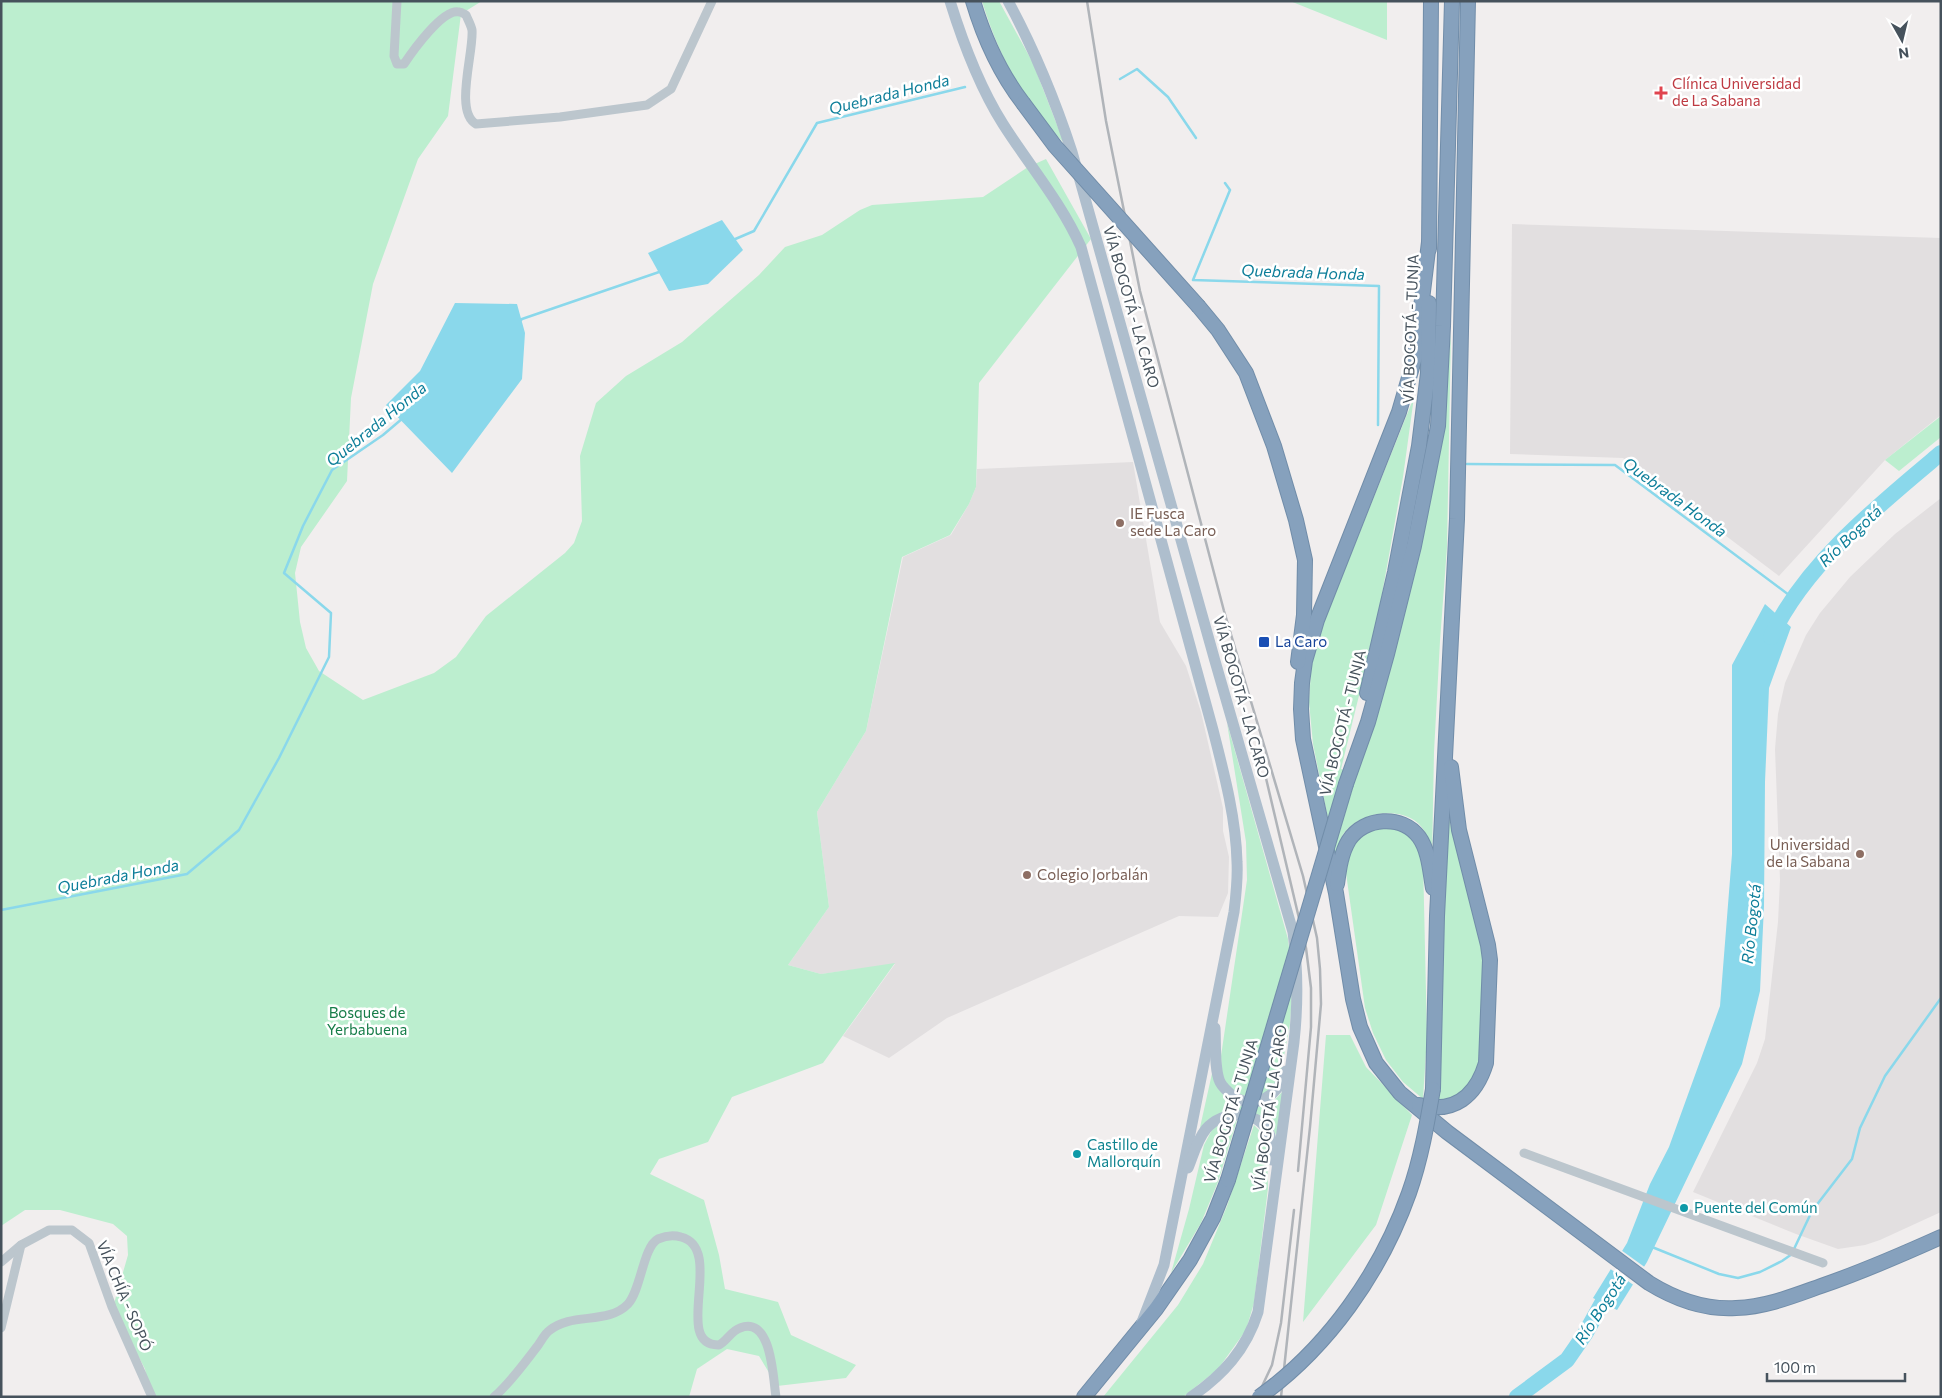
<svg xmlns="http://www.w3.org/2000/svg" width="1942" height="1398" viewBox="0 0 1942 1398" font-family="Commissioner,sans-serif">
<rect width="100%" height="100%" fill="#f1eeee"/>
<g fill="#e2dfe0">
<path d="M1512,224L1941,238V415L1885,460L1779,576L1623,458L1510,454Z"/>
<path d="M1133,462L1160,622L1186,666L1201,712L1223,808V831L1229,857L1228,893L1218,917L1179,916L947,1018L889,1058L843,1036L895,964L821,974L788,965L829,907L817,812L866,731L903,557L951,535L969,504L976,487L977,469Z"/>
<path d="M1941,498V1212L1880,1240L1865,1245L1838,1249L1796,1234L1693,1192L1757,1063L1765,1039L1778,922L1780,880L1775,749L1778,714L1785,683L1806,635L1820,613L1850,577L1895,534Z"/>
</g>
<g fill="#bceecf">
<path d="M1,1H482L461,14L448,116L418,159L373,284L351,398L347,481L301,547L295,573L300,622L306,648L319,671L363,700L434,673L456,657L486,616L565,553L574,543L582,521L580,456L596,403L626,376L682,342L759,275L785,247L822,235L860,210L872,205L983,197L1028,167L1046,159L1091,239L979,383L976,487L969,504L950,535L902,557L866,731L817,812L829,907L788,965L821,974L895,963L823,1063L732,1097L708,1142L659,1159L650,1174L704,1200L719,1255L725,1289L778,1302L791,1335L856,1365L846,1378L777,1386L759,1356L727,1349L697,1369L689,1397H150L145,1369L113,1307L128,1255L127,1236L113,1224L60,1210H25L1,1226Z"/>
<path d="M982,1H999L1033,63L1064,143C1022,98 1000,60 982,1Z"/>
<path d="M1290,1H1387V40Z"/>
<path d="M1451,332L1447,547L1440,641L1434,752L1432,858C1430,850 1429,840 1425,832C1410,804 1361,810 1344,833C1339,839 1338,851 1336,859L1313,744L1309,702L1311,670L1315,649L1323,624L1414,397L1403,477L1377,622L1341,769L1356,774L1430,498C1442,443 1446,388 1451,332Z"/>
<path d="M1941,416V437L1899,471L1885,460Z"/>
<path d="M1227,723L1288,939L1293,980L1290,1024L1281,1072L1276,1083L1268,1092L1258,1097L1242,1095L1229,1087L1222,1075L1221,1056L1247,880L1246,842Z"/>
<path d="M1445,803L1481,944L1483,960L1480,1066L1464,1094L1436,1103Z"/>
<path d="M1381,828C1407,829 1414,835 1423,859L1427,1037L1423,1099L1403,1082L1386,1060L1373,1033L1365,1008L1345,866C1350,844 1359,833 1381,828Z"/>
<path d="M1326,1035H1350L1366,1067L1412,1115L1376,1225L1303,1322Z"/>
<path d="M1213,1069C1214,1099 1245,1117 1272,1102C1276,1099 1279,1095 1283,1091L1277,1137L1273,1129L1226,1111C1212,1116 1206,1120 1199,1132Z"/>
<path d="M1237,1120L1218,1182L1201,1223L1171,1273L1189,1209L1204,1145L1213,1128L1225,1121Z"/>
<path d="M1254,1125L1261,1132L1267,1145L1268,1188L1254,1303L1246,1330L1218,1369L1183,1397H1103L1178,1305L1203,1264L1227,1206Z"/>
</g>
<g fill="#8ad8eb">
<path d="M722,220L743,250L708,284L669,291L648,253Z"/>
<path d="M455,303L517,304L525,333L522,379L452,473L386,405L420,371Z"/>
<path d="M1765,604L1791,627L1769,688L1765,782L1764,906L1760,991L1742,1064L1647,1262L1617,1310L1593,1298L1627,1243L1650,1184L1669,1147L1720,1006L1732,854V665Z"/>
</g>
<path fill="#f1eeee" d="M1621,1250L1646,1268L1635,1286L1609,1268Z"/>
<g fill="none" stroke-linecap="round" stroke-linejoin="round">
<g stroke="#8ad8eb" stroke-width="2.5">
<path d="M1120,79L1137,69L1168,97L1196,138"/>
<path d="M1225,183L1230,190L1193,280L1379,286L1378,425"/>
<path d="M733,240L754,231L817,123L965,87"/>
<path d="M519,322L522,319L662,271"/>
<path d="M1467,464L1615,465L1793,598"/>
<path d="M1,910L187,874L239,830L279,758L329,657L331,613L284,573L303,526L332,470L383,435L403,418"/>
<path d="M1652,1247L1719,1274L1738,1278L1760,1272L1782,1261L1792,1254"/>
<path d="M1794,1249L1812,1211L1852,1159L1860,1128L1885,1076L1941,998"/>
</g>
<g stroke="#8ad8eb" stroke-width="16">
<path d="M1771,637C1805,564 1880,504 1941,453"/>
<path d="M1517,1397L1567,1360L1585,1334L1605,1298L1616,1285"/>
</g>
<defs>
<g id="highway">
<path d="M973,1C984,38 1000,73 1023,103"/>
<path d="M1429,242L1415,357L1399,412L1317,620L1305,661L1302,683L1301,709L1303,739L1336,893L1353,999L1360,1027L1376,1063L1400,1093L1447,1132L1649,1283C1675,1299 1705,1310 1736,1308C1766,1307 1793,1296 1821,1286C1862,1272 1901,1255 1941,1237"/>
<path d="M1429,249L1431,1"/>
<path d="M1199,307L1218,330L1246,373L1274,446L1296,520L1305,560L1304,615L1298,662"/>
<path d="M1367,693L1395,572L1419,446L1428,373L1429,303"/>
<path d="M1346,784L1368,722L1387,654L1414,546L1438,426L1443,326L1452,1"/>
<path d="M1337,884C1339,869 1341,853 1349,840C1364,817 1402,814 1419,837C1429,851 1430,871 1433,888"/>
<path d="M1433,1089L1437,916L1457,519L1468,1"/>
<path d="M1419,1105C1454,1114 1476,1096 1486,1063L1490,960L1488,945L1459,830L1451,767"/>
<path d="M1084,1397L1156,1309L1190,1260L1213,1218L1228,1180"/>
</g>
</defs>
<use href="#highway" stroke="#718da9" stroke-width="16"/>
<g stroke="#bcc6cd" stroke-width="9">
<path d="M397,1L394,56L397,64H404C412,52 443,8 459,12C462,12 464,14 466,15C468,20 471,25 472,30C474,52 454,112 476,124L560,117L647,105L671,89L712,1"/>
<path d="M1524,1153L1823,1263"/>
<path d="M1,1262L21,1245L49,1230H72L89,1243L112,1307L152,1397"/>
<path d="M1,1328L21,1245"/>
<path d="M494,1397C510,1383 523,1365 536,1348C541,1342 544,1334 550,1330C572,1312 608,1325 628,1304C641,1290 643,1247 658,1239C665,1236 674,1235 681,1237C726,1248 671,1346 719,1345C727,1341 731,1331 740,1328C772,1315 773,1379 776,1397"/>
</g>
<g stroke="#aebecd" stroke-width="11">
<path d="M950,1C963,43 979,86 1003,124C1029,165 1061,202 1081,247L1213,730C1224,773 1236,818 1237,862C1238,879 1236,895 1234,912L1164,1265L1142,1322"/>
<path d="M1008,1C1034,49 1055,100 1072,152L1215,661L1293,932C1298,969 1298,1005 1294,1042L1258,1312C1246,1350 1223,1375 1191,1397"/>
<path d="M1215,1028C1216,1043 1214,1069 1220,1082C1223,1088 1228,1092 1233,1096C1256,1111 1279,1095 1286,1071"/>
<path d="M1188,1168C1193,1156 1197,1140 1206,1129C1222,1110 1257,1109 1269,1133C1273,1142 1272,1151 1272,1160"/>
</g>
<use href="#highway" stroke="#86a1bd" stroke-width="14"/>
<g stroke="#b0b4b9" stroke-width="2.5">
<path d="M1087,1L1106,121L1140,291L1224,611L1303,876L1317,938L1320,969L1321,1004L1310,1127L1281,1397"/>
<path d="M1265,774L1306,948L1311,988V1027L1298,1171"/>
<path d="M1257,1397L1272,1365L1281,1323L1294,1210"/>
</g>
<defs>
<g id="highway-bridge">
<path d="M1023,103L1055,146L1199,307"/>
<path d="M1228,1180L1346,784"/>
<path d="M1259,1397C1328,1348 1381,1272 1409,1193C1421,1159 1427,1124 1433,1089"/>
</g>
</defs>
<use href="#highway-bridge" stroke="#718da9" stroke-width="16" stroke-linecap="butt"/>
<use href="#highway-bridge" stroke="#86a1bd" stroke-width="14"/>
</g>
<path fill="#e0444e" stroke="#fff" stroke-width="2" d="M1658.5 85.5h5v5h5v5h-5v5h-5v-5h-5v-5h5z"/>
<g fill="#8d6e63" stroke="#fff" stroke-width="2">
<circle cx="1120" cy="523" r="5"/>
<circle cx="1860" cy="854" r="5"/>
<circle cx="1027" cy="875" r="5"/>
</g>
<rect fill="#1a4fb4" stroke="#fff" stroke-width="2" x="1258" y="636" width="12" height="12" rx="2.5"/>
<g fill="#0f9aa8" stroke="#fff" stroke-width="2">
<circle cx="1077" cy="1154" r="5"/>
<circle cx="1684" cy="1208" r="5"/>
</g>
<g text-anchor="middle" stroke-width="5" stroke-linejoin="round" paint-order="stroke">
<g font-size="15" fill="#be3a42" stroke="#fff" text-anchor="start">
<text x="1672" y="89">Clínica Universidad<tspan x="1672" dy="17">de La Sabana</tspan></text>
</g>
<g font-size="15" fill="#46525c" stroke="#fff">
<text transform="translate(1131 307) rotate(74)" y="5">VÍA BOGOTÁ - LA CARO</text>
<text transform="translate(1411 329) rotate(-88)" y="5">VÍA BOGOTÁ - TUNJA</text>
<text transform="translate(1241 697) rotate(74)" y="5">VÍA BOGOTÁ - LA CARO</text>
<text transform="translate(1343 723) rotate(-76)" y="5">VÍA BOGOTÁ - TUNJA</text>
<text transform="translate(1270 1108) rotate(-82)" y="5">VÍA BOGOTÁ - LA CARO</text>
<text transform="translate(1231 1111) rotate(-73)" y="5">VÍA BOGOTÁ - TUNJA</text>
<text transform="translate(124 1296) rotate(67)" y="5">VÍA CHÍA - SOPÓ</text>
</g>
<g font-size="15" fill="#785e54" stroke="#fff" text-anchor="start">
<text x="1130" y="519">IE Fusca<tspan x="1130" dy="17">sede La Caro</tspan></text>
<text x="1850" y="850" text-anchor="end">Universidad<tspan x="1850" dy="17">de la Sabana</tspan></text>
<text x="1037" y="880">Colegio Jorbalán</text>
</g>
<g font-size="15" fill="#164399" stroke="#fff" text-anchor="start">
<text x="1275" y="647">La Caro</text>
</g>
<g font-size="15" fill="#177d49" stroke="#fff">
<text x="367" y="1018">Bosques de<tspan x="367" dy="17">Yerbabuena</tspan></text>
</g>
<g font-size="15" fill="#0d838f" stroke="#fff" text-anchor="start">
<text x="1087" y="1150">Castillo de<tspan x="1087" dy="17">Mallorquín</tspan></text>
<text x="1694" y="1213">Puente del Común</text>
</g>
<g font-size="16" font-style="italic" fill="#0d7e99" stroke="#fff">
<text transform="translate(889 94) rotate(-14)" y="6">Quebrada Honda</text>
<text transform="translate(1303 272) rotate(2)" y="6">Quebrada Honda</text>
<text transform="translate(376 424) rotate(-39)" y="6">Quebrada Honda</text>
<text transform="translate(1675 497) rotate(36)" y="6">Quebrada Honda</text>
<text transform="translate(1850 536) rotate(-44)" y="6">Río Bogotá</text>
<text transform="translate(118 876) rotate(-11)" y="6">Quebrada Honda</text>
<text transform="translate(1751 924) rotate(-84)" y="6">Río Bogotá</text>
<text transform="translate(1600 1309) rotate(-57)" y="6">Río Bogotá</text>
</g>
</g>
<rect width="1942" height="1398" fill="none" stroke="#46525c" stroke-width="5"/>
<g transform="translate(1902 40) rotate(172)" stroke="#ffffff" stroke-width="4" paint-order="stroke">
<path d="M0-4L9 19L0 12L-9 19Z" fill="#46525c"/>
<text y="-8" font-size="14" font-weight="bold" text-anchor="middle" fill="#46525c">N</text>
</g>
<path d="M1767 1373v8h138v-8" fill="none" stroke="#46525c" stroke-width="2.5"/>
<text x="1774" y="1373" font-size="15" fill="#46525c" stroke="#ffffff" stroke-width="4" paint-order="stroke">100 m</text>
</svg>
